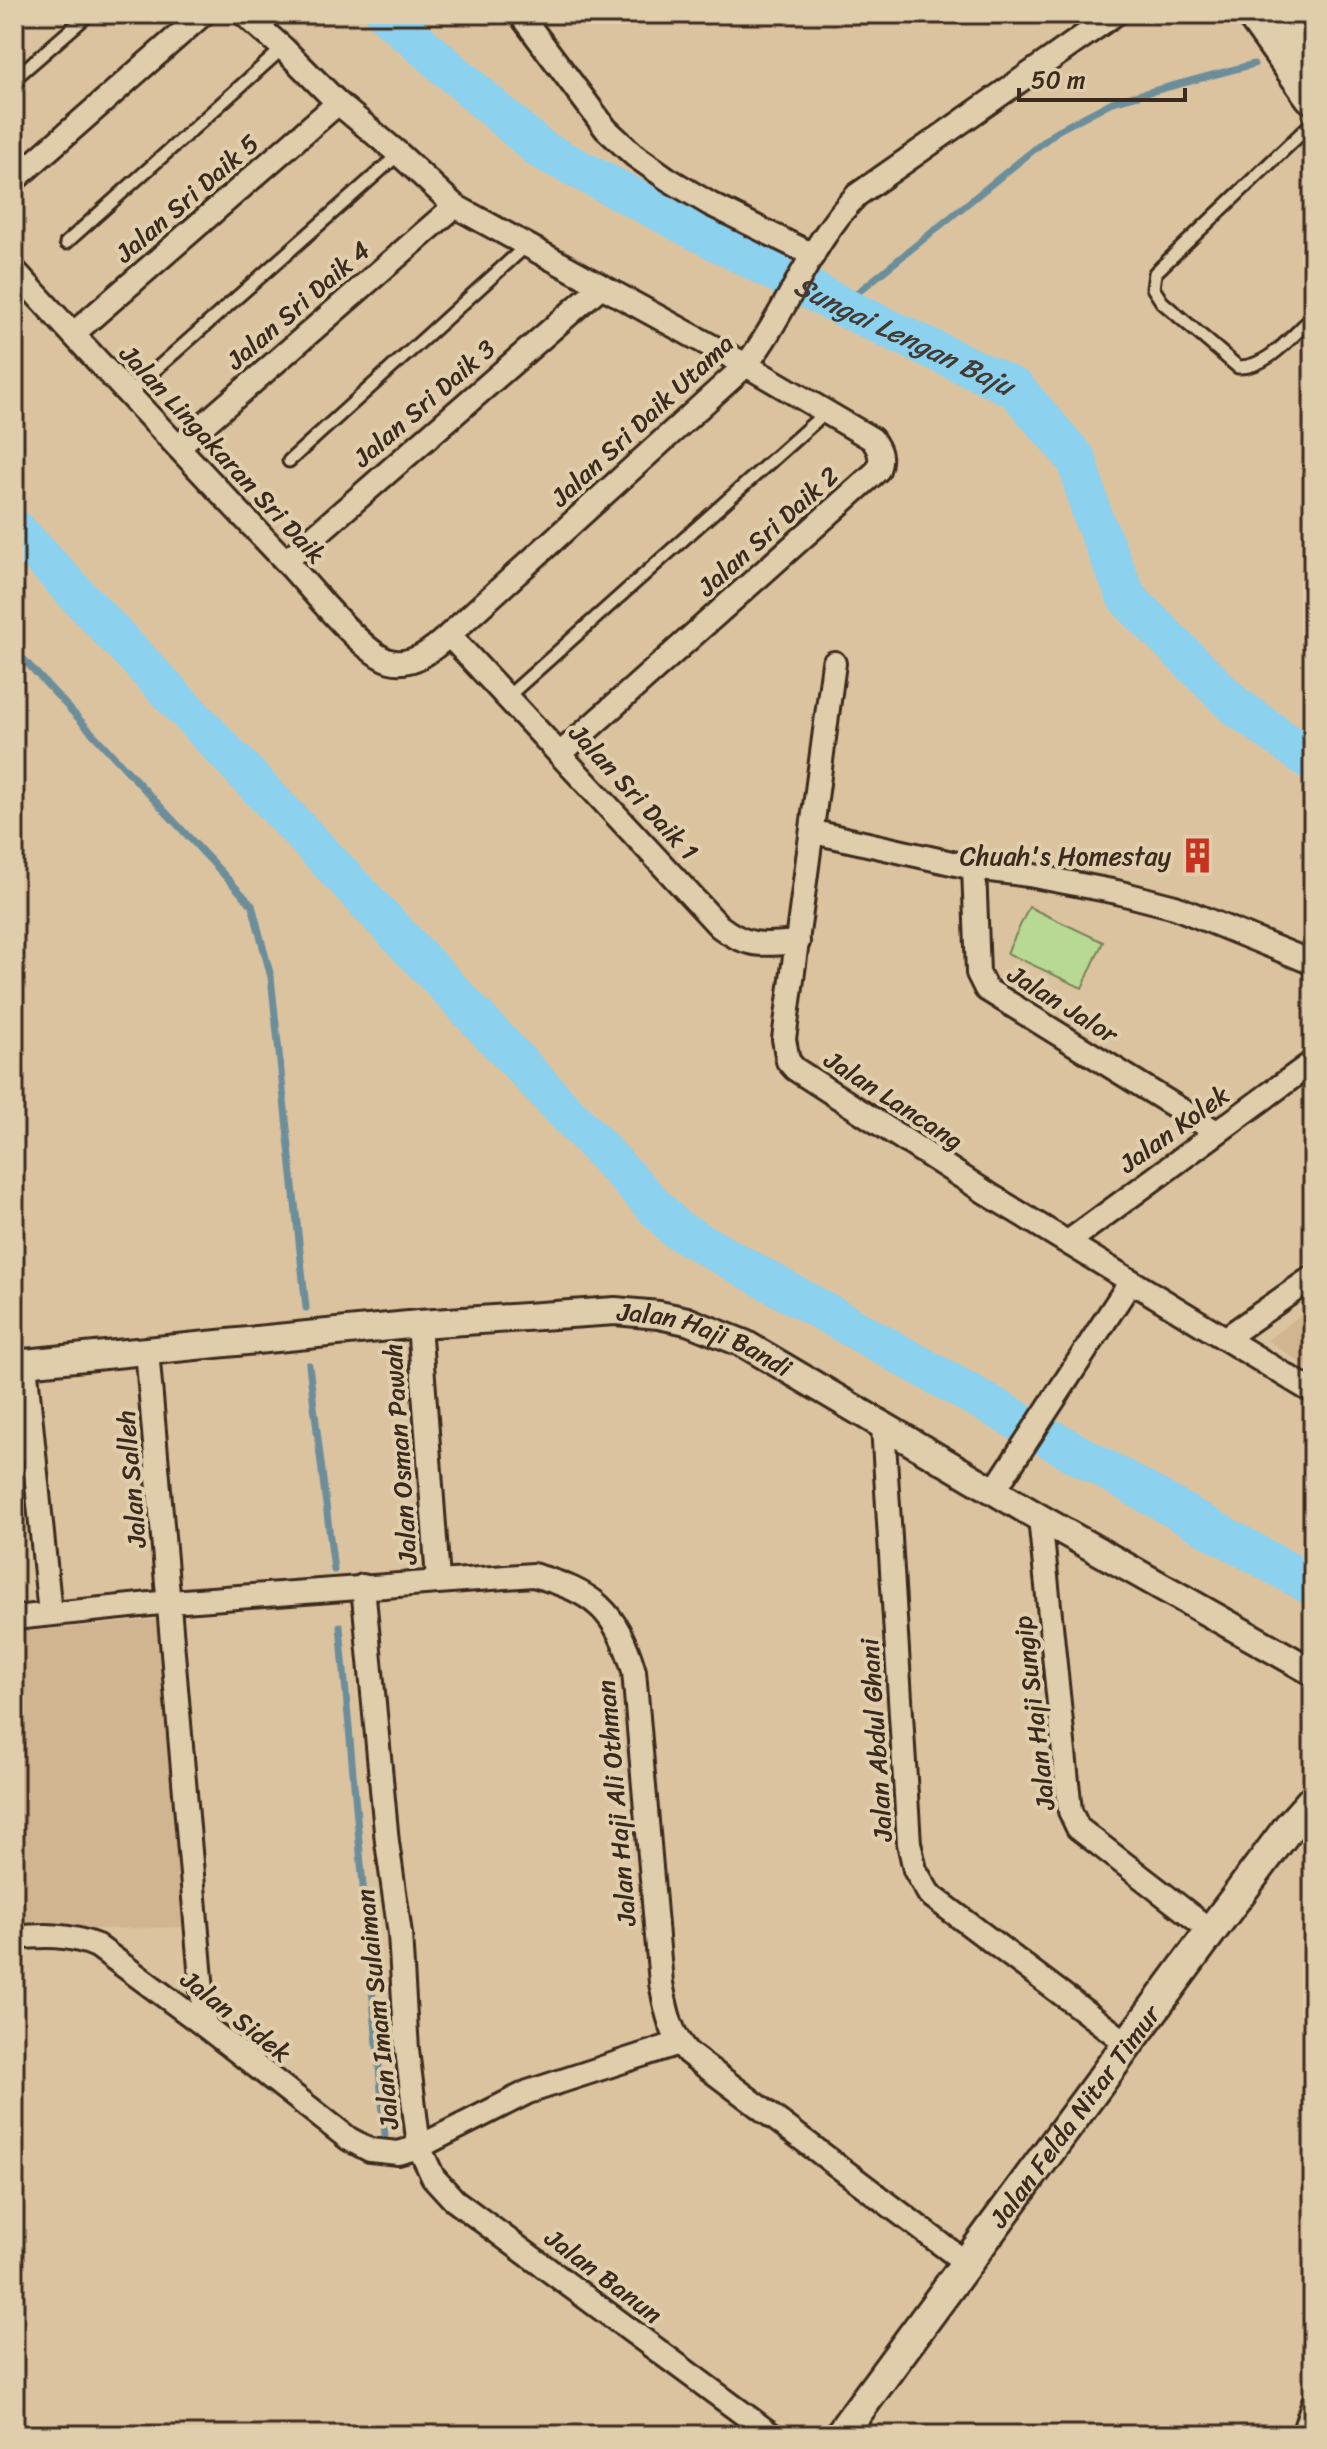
<svg xmlns="http://www.w3.org/2000/svg" width="1327" height="2449" viewBox="0 0 1327 2449" font-family="Sriracha,sans-serif">
<rect width="100%" height="100%" fill="#dcc39f"/>
<filter id="ink" filterUnits="userSpaceOnUse"><feTurbulence type="fractalNoise" baseFrequency=".0125" numOctaves="2"/><feDisplacementMap in="SourceGraphic" scale="16" xChannelSelector="R" yChannelSelector="G"/><feConvolveMatrix kernelMatrix="1 2 1 2 8 2 1 2 1" color-interpolation-filters="sRGB"/></filter>
<g filter="url(#ink)">
<g fill="#d1b591">
<path d="M1313,1306V1371L1267,1340Z"/>
<path d="M160,1619L186,1927L14,1931V1633Z"/>
</g>
<path fill="#b7d993" stroke="#798258" stroke-width="2" d="M1029,907L1103,942L1082,988L1007,953Z"/>
<g fill="none" stroke-linecap="round" stroke-linejoin="round">
<g stroke="#6c8e9b" stroke-width="7">
<path d="M841,306L1057,131L1112,102L1254,64"/>
<path d="M14,649L252,905L271,977L306,1308"/>
<path d="M309,1365L334,1570"/>
<path d="M340,1626L385,2135"/>
</g>
<g stroke="#8cd1ee" stroke-width="40">
<path id="s1" d="M386,14L540,149L841,306L1016,389L1077,460L1093,518L1127,598L1234,705L1313,762"/>
<path d="M14,528L676,1229L1313,1586"/>
</g>
<defs>
<g id="service">
<path d="M14,79L89,14"/>
<path d="M1313,122L1155,273L1153,288L1162,302L1238,367C1268,368 1292,335 1313,317"/>
<path d="M66,243L283,48"/>
<path d="M128,394L399,154"/>
<path d="M289,461L526,246"/>
<path d="M506,698L826,412"/>
</g>
<g id="minor">
<path d="M244,14L283,48L338,103L399,154L455,206L746,365L872,439C879,449 883,457 878,470L560,754"/>
<path d="M520,14L606,129L634,155L668,179L710,204L813,255"/>
<path d="M14,180L203,14"/>
<path d="M14,270C106,371 199,470 293,569C312,590 365,655 390,661C413,667 432,650 449,635L746,365C788,311 809,244 857,195L1115,14"/>
<path d="M73,334L338,103"/>
<path d="M178,447L455,206"/>
<path d="M286,561L600,287"/>
<path d="M449,635L719,926C747,948 764,945 798,942"/>
<path d="M834,663L784,1039L788,1061L795,1069L993,1197L1313,1392"/>
<path d="M814,832L974,868L1029,875L1117,892L1175,907L1313,963"/>
<path d="M974,868L978,973L986,989L1215,1131"/>
<path d="M1068,1242L1313,1062"/>
<path d="M419,1324L438,1580"/>
<path d="M1226,1338L1313,1277"/>
<path d="M147,1350L205,2026"/>
<path d="M25,1363L50,1614"/>
<path d="M883,1426L909,1843L915,1870L929,1894L1128,2044"/>
<path d="M994,1491L1131,1281"/>
<path d="M1040,1518L1070,1811L1078,1828L1211,1931"/>
<path d="M363,1586L387,1842L400,1934L407,2050L419,2147L433,2177L454,2200L772,2435"/>
<path d="M14,1618L170,1602L533,1575C594,1592 616,1610 634,1671L661,1983C666,2009 670,2034 688,2053L965,2262"/>
<path d="M14,1938C44,1935 68,1934 97,1946L205,2026L349,2139L370,2150L398,2153L419,2147L528,2092L679,2043"/>
<path d="M1303,2435L1313,2404"/>
</g>
<g id="tertiary">
<path id="s2" d="M14,1364L419,1324L615,1311L659,1315L687,1321L745,1344L1040,1518L1313,1672"/>
</g>
<g id="secondary">
<path id="s3" d="M840,2435L1211,1931L1289,1827L1313,1800"/>
</g>
<g id="trunk">
<path d="M1255,14L1313,95"/>
<path d="M1292,14L1313,44"/>
</g>
</defs>
<use href="#service" stroke="#3b2a1e" stroke-width="17"/>
<use href="#minor" stroke="#3b2a1e" stroke-width="28"/>
<use href="#tertiary" stroke="#3b2a1e" stroke-width="32"/>
<use href="#secondary" stroke="#3b2a1e" stroke-width="36"/>
<use href="#trunk" stroke="#3b2a1e" stroke-width="42"/>
<use href="#service" stroke="#e0cdab" stroke-width="11"/>
<use href="#minor" stroke="#e0cdab" stroke-width="22"/>
<use href="#tertiary" stroke="#e0cdab" stroke-width="26"/>
<use href="#secondary" stroke="#e0cdab" stroke-width="30"/>
<use href="#trunk" stroke="#e0cdab" stroke-width="36"/>
</g>
</g>
<defs>
<symbol id="building-bare" viewBox="-9 -9 18 18"><path d="M-4-6H4V6H1V3H-1V6H-4ZM-2.5-4.3h1.7v1.8h-1.7ZM.8-4.3h1.7v1.8H.8ZM-2.5-1h1.7V.8h-1.7ZM.8-1h1.7V.8H.8Z" fill="#c8321e" stroke="#e0cdab" stroke-width="2.5" paint-order="stroke"/></symbol>
</defs>
<g fill-rule="evenodd">
<use href="#building-bare" x="1172" y="830" width="51" height="51"/>
</g>
<g text-anchor="middle" stroke-width="8" stroke-linejoin="round" paint-order="stroke">
<g font-size="26" fill="#3b2a1e" stroke="#e0cdab">
<text transform="translate(187 198) rotate(-41)" y="9">Jalan Sri Daik 5</text>
<text transform="translate(298 305) rotate(-41)" y="9">Jalan Sri Daik 4</text>
<text transform="translate(424 403) rotate(-41)" y="9">Jalan Sri Daik 3</text>
<text transform="translate(642 420) rotate(-43)" y="9">Jalan Sri Daik Utama</text>
<text transform="translate(223 454) rotate(47)" y="9">Jalan Lingakaran Sri Daik</text>
<text transform="translate(768 531) rotate(-42)" y="9">Jalan Sri Daik 2</text>
<text transform="translate(634 792) rotate(47)" y="9">Jalan Sri Daik 1</text>
<text transform="translate(1063 1004) rotate(32)" y="9">Jalan Jalor</text>
<text transform="translate(894 1100) rotate(33)" y="9">Jalan Lancang</text>
<text transform="translate(1174 1129) rotate(-36)" y="9">Jalan Kolek</text>
<text dy="9" stroke="none"><textPath href="#s2" startOffset="698">Jalan Haji Bandi</textPath></text>
<text transform="translate(400 1454) rotate(-94)" y="9">Jalan Osman Pawah</text>
<text transform="translate(131 1479) rotate(-95)" y="9">Jalan Salleh</text>
<text transform="translate(1034 1713) rotate(-97)" y="9">Jalan Haji Sungip</text>
<text transform="translate(876 1740) rotate(-94)" y="9">Jalan Abdul Ghani</text>
<text transform="translate(616 1803) rotate(-95)" y="9">Jalan Haji Ali Othman</text>
<text transform="translate(377 2009) rotate(-96)" y="9">Jalan Imam Sulaiman</text>
<text transform="translate(236 2016) rotate(38)" y="9">Jalan Sidek</text>
<text dy="9" stroke="none"><textPath href="#s3" startOffset="396">Jalan Felda Nitar Timur</textPath></text>
<text transform="translate(604 2276) rotate(37)" y="9">Jalan Banun</text>
</g>
<g font-size="26" fill="#3b2a1e" stroke="#e0cdab" text-anchor="end">
<text x="1171" y="865">Chuah's Homestay</text>
</g>
<g font-size="28" font-style="italic" fill="#433b33" stroke="#e0cdab">
<text dy="10" stroke="none"><textPath href="#s1" startOffset="614">Sungai Lengan Baju</textPath></text>
</g>
</g>
<rect width="1327" height="2449" fill="none" stroke="#e0cdab" stroke-width="48"/>
<rect x="24" y="24" width="1279" height="2401" fill="none" stroke="#3b2a1e" stroke-width="3" filter="url(#ink)"/>
<path d="M1019 88v12h166v-12" fill="none" stroke="#3b2a1e" stroke-width="4"/>
<text x="1031" y="88" font-size="24" fill="#3b2a1e" stroke="#e0cdab" stroke-width="6" paint-order="stroke">50 m</text>
</svg>
